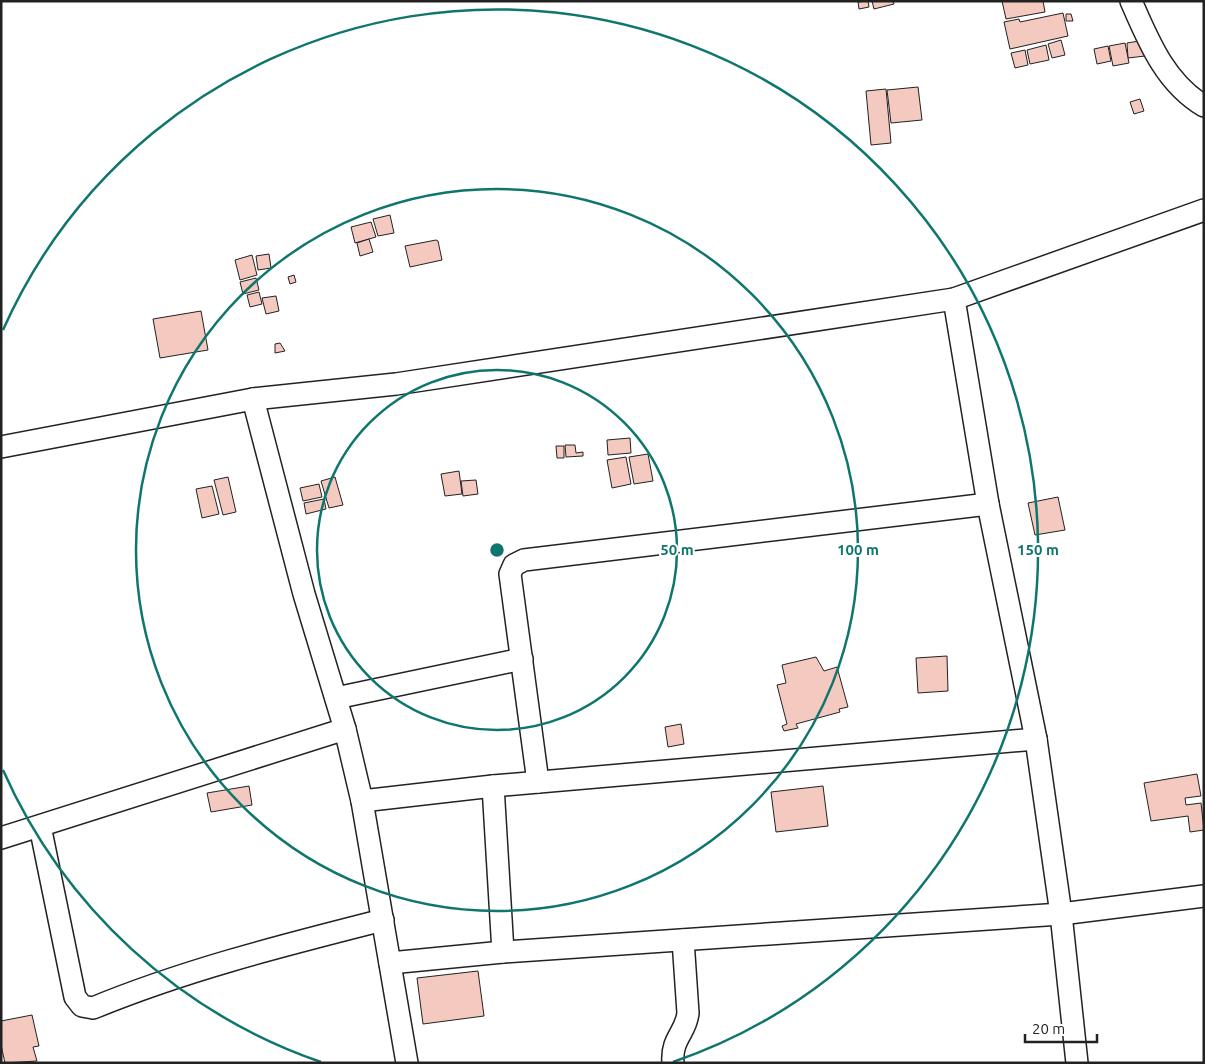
<svg xmlns="http://www.w3.org/2000/svg" width="1205" height="1064" viewBox="0 0 1205 1064" font-family="Ubuntu,sans-serif">
<rect width="100%" height="100%" fill="#fff"/>
<g fill="#f3c9c0" stroke="#222">
<path d="M868,1L869,7L859,9L858,2Z"/>
<path d="M872,1H893L894,4L874,9Z"/>
<path d="M1002,1H1043L1045,12L1006,19Z"/>
<path d="M1063,13L1068,36L1010,49L1004,22L1019,19L1020,22Z"/>
<path d="M1066,14H1071L1073,21H1066Z"/>
<path d="M1061,40L1065,55L1052,58L1048,44Z"/>
<path d="M1145,40V56L1128,58L1127,43Z"/>
<path d="M1125,43L1129,63L1113,66L1109,46Z"/>
<path d="M1046,45L1049,60L1030,64L1027,50Z"/>
<path d="M1108,46L1111,61L1097,64L1094,49Z"/>
<path d="M1025,50L1028,65L1015,68L1011,53Z"/>
<path d="M918,87L922,120L891,123L887,90Z"/>
<path d="M886,89L891,143L871,145L866,91Z"/>
<path d="M1140,99L1144,111L1134,114L1130,102Z"/>
<path d="M390,215L394,233L378,236L373,219Z"/>
<path d="M371,222L376,237L355,243L351,227Z"/>
<path d="M369,239L373,252L360,256L357,243Z"/>
<path d="M436,240L438,241L442,260L410,267L405,246Z"/>
<path d="M269,254L271,268L258,270L256,256Z"/>
<path d="M252,255L257,275L240,280L235,260Z"/>
<path d="M294,275L296,282L290,284L288,277Z"/>
<path d="M256,278L259,290L243,294L240,282Z"/>
<path d="M259,292L262,304L250,307L247,295Z"/>
<path d="M276,296L279,311L266,314L262,298Z"/>
<path d="M201,311L208,350L160,358L153,319Z"/>
<path d="M280,343L285,351L275,353V344Z"/>
<path d="M630,438L631,453L608,455L607,440Z"/>
<path d="M565,445H575L576,453L583,452V456L566,457Z"/>
<path d="M556,446H564V458H557Z"/>
<path d="M648,454L653,481L634,484L629,457Z"/>
<path d="M626,457L631,484L612,488L607,460Z"/>
<path d="M459,471L462,494L445,496L441,474Z"/>
<path d="M228,477L236,512L223,515L214,480Z"/>
<path d="M335,477L343,505L329,508L321,481Z"/>
<path d="M476,480L478,494L463,496L461,481Z"/>
<path d="M319,484L322,497L303,501L300,488Z"/>
<path d="M212,486L219,514L202,518L196,489Z"/>
<path d="M1058,497L1065,530L1035,535L1028,503Z"/>
<path d="M324,499L326,509L306,514L304,503Z"/>
<path d="M947,656L948,691L918,693L916,658Z"/>
<path d="M816,657L824,671L837,667L848,707L839,709L840,712L796,724L798,728L784,731L782,726L787,724L777,685L786,683L782,665Z"/>
<path d="M681,724L684,744L668,747L665,727Z"/>
<path d="M1197,774L1201,796L1185,798L1186,805L1201,803L1204,830L1190,832L1188,816L1151,821L1144,783Z"/>
<path d="M249,786L252,805L211,812L207,793Z"/>
<path d="M823,786L828,826L776,832L771,792Z"/>
<path d="M478,971L484,1016L423,1024L417,978Z"/>
<path d="M32,1015L39,1046L33,1047L37,1061L5,1063L1,1045V1021Z"/>
</g>
<g fill="none" stroke-linecap="round" stroke-linejoin="round">
<defs>
<g id="minor">
<path d="M1131,1C1148,40 1165,83 1204,106"/>
<path d="M954,299L988,504L1036,739L1061,914L1077,1063"/>
<path d="M253,399L304,594L345,729L362,801L407,1063"/>
<path d="M1,447L253,399L396,384L954,299L1204,210"/>
<path d="M336,698L522,659"/>
<path d="M538,782L510,574L514,565L524,560L988,504"/>
<path d="M493,786L503,952"/>
<path d="M362,801L493,786L1036,739"/>
<path d="M40,826L75,997L82,1006L93,1008C188,969 285,945 383,920"/>
<path d="M1,838L345,729"/>
<path d="M390,963L503,952L1061,914L1204,896"/>
<path d="M673,1063C671,1038 686,1033 688,1013L683,940"/>
</g>
</defs>
<use href="#minor" stroke="#222" stroke-width="24"/>
<use href="#minor" stroke="#fff" stroke-width="21"/>
</g>
<g fill="none" stroke="#0f766e" stroke-width="2.5">
<circle cx="497" cy="550" r="180"/>
<circle cx="497" cy="550" r="361"/>
<path d="M321 1062A541 541 0 0 1 3 770M3 330A541 541 0 1 1 673 1062"/>
</g>
<circle cx="497" cy="550" r="8" fill="#0f766e" stroke="#fff" stroke-width="2.5"/>
<g font-size="15" text-anchor="middle" font-weight="bold" fill="#0f766e" stroke="#fff" stroke-width="4" stroke-linejoin="round" paint-order="stroke">
<text x="677" y="555">50 m</text>
<text x="858" y="555">100 m</text>
<text x="1038" y="555">150 m</text>
</g>
<rect width="1205" height="1064" fill="none" stroke="#222222" stroke-width="5"/>
<path d="M1025 1034v8h72v-8" fill="none" stroke="#222222" stroke-width="2.5"/>
<text x="1032" y="1034" font-size="15" fill="#222222" stroke="#ffffff" stroke-width="4" paint-order="stroke">20 m</text>
</svg>
